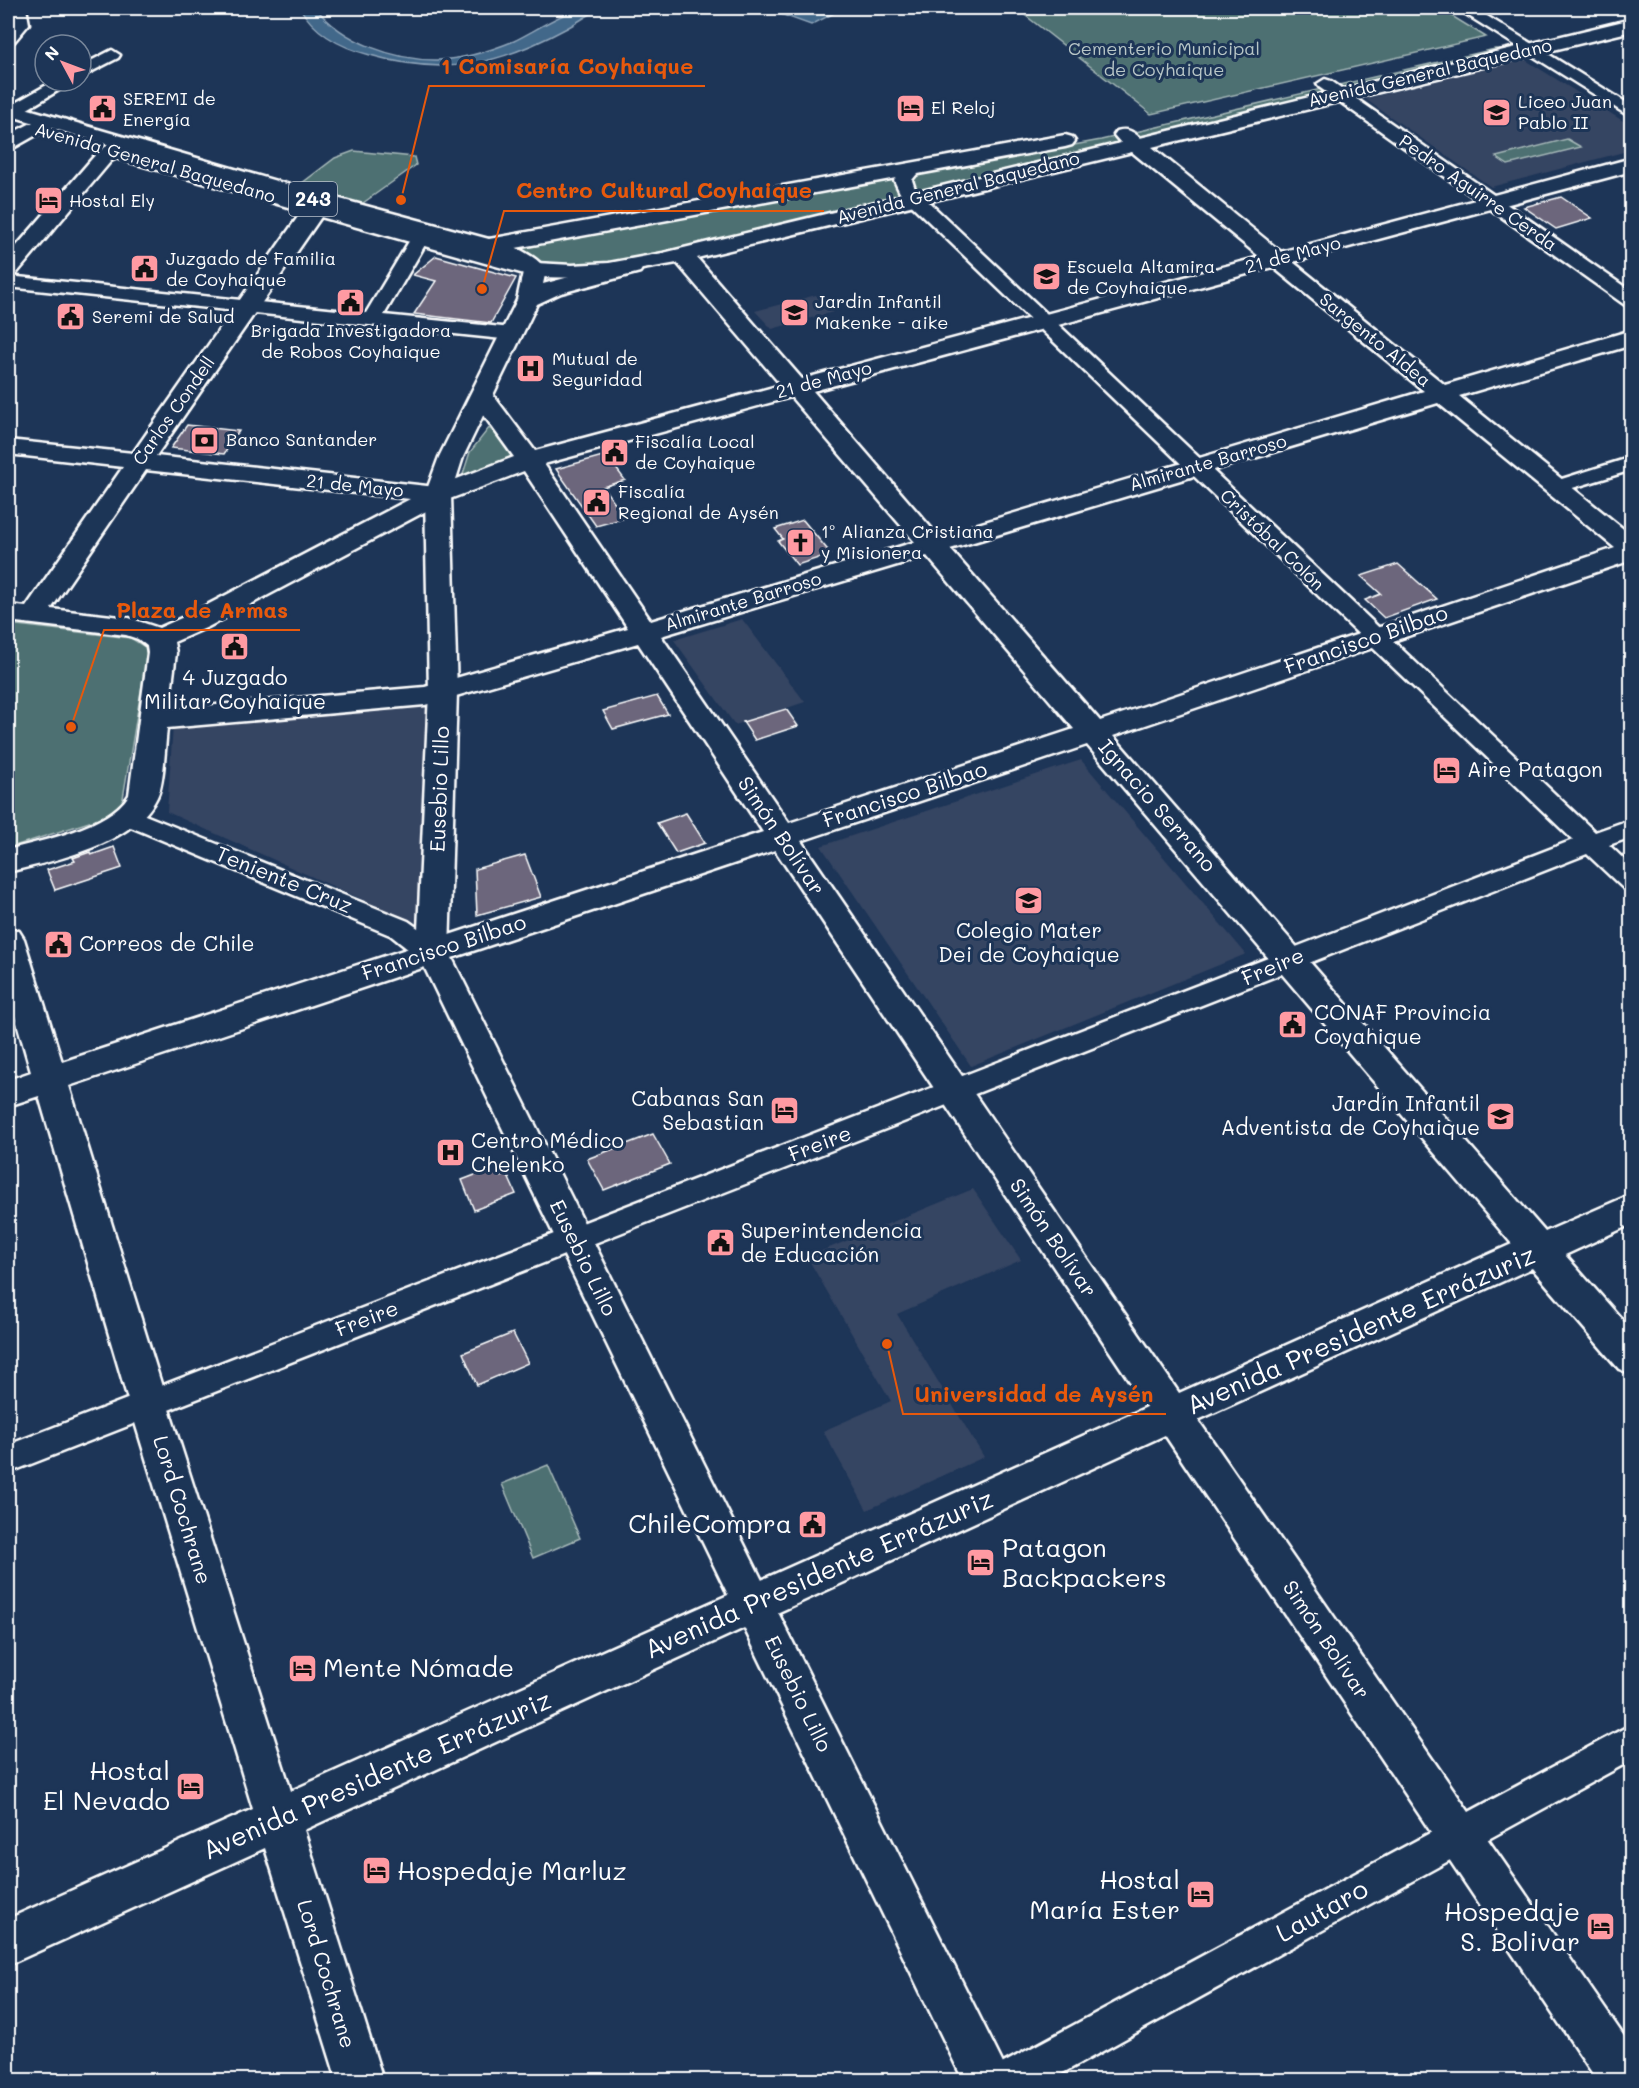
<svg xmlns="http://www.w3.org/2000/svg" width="1639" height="2088" viewBox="0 0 1639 2088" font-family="Mali,sans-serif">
<rect width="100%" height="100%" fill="#1d3557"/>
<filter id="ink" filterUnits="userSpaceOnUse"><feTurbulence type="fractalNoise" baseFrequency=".0167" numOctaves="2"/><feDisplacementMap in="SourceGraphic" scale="12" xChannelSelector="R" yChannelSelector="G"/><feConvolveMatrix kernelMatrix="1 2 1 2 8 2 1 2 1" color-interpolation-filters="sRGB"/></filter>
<g filter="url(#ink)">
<g fill="#354462">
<path d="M1524,59L1631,126V150L1491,187L1365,99Z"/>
<path d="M816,295L833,312L772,329L755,311Z"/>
<path d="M742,619L805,702L735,725L674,640Z"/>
<path d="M434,702L422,926L167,812L173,725Z"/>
<path d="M1081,760L1246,954L971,1066L821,846Z"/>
<path d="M973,1189L1021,1260L897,1314L984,1457L867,1510L823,1431L891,1401L807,1257Z"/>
</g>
<g fill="#4d7072" stroke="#a6b8b8" stroke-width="1.5">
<path d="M1032,8H1439L1486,37L1151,114L1021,12Z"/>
<path d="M1495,49H1502L1503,52L1315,98L1108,145L631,263L545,267L510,250L1101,140Z"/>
<path d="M1567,139L1581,147L1508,165L1496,157Z"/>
<path d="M354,151L414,157L416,165L356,208L293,190L335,158Z"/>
<path d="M489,428L499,437L513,459L462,477L470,452Z"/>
<path d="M8,624L131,638L145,647L147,655L122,804L108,816L8,848Z"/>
<path d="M548,1465L580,1538L533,1558L502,1484Z"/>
</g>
<g fill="#42678a" stroke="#8ea4b9" stroke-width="1.5">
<path d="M300,8H316C342,42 396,61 439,60C462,59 492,50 514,41C533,32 566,10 585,8C591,7 597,7 603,8C590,13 580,21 567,28C499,65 446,77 370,55C343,48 315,34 300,8Z"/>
<path d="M797,8H844L811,25L783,15Z"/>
</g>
<g fill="#6c667b" stroke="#fff" stroke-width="1.5">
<path d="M1561,197L1592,218L1556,229L1524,207Z"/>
<path d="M436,256L516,278L491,323L414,314L436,281L413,275Z"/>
<path d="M187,425L239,431L224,454L171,448Z"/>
<path d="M606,455L625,480L603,487L625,518L596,526L556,469Z"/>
<path d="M803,520L831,554L797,565L778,541L783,539L775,529Z"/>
<path d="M1398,564L1437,599L1384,618L1365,600L1381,594L1361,576Z"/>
<path d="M657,696L668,714L613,729L603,711Z"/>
<path d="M786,709L798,726L755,740L743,722Z"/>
<path d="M686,813L705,843L676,853L657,823Z"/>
<path d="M114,847L122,868L55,890L47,870L75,861L73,858L90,852L91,855Z"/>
<path d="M525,855L541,897L477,915L475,869Z"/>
<path d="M653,1134L670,1164L604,1190L587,1159Z"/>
<path d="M496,1167L501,1177L507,1174L516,1194L474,1210L462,1180Z"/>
<path d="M513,1333L528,1363L477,1385L463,1353Z"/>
</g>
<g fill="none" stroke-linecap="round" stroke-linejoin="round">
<defs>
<g id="street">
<path d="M11,8H26L29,24L14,42L8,44V30L13,23Z"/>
<path d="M1456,8H1474L1632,106V118Z"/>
<path d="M112,50L120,55L118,58L81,77V66Z"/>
<path d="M1325,79L1331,81L1632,292V306L1625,305L1319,87L1317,84Z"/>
<path d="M54,81H74L19,114L8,115V107Z"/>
<path d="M912,164L918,165L921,169L912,180L915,189L1595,832L1632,819V837L1609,845L1632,867V891L1623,888L1587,854L8,1473V1445L1573,840L901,195L894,180L906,165Z"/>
<path d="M420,233L426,234L429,238L384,315L512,328L519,330L521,334L519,338L512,340L8,287V276L366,313L411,238L414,234Z"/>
<path d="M1632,457V470L1556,493L1549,491L1546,487L1549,483Z"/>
<path d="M130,809L408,921L442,945L446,952L442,959C423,965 405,946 390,935L121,823L118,817L121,811Z"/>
<path d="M1632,1724V1760L1050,2080H993L998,2066Z"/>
</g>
<g id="secondary">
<path d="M1632,19V31L1152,147L1281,252L1632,158V171L1293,262L1445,385L1632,330V345L1459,396L1632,536V560L1113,736L1545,1232L1632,1194V1224L1565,1255L1632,1331V1374L1619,1369L1532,1268L1198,1420L1632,2048V2080H1597L1165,1435L304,1830L383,2080H337L265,1848L8,1965V1919L253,1809L129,1403L39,1096L8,1106V1080L31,1072L8,991V928L19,931L24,939L62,1062L763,832L638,643L425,705L167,728C165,745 164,784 157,797C135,844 54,861 8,872V850C43,840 109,828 129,795L148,653L147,646L138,639L126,635L8,621V605L26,607L123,467L8,454V440L133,453L302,211L105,155L102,151L105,147L112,145L119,147L313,201L325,196L333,197L336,202L333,206L479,247L481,241L489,239L1065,135L1072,137L1075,141L1072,145L1065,147L494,252L536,263L572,265L609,263L663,253L1121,143L1114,135L1117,131C1127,128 1132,131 1140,138ZM1132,152L1260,257L802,379L697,258ZM321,217L535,277L591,278L677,263L781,385L535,451L490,391L482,389L474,391L470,396L514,457L436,487L156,456ZM1273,267L1424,391L938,536L813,391ZM791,397L915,542L651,621L544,464ZM1438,403L1615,548L1100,721L950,549ZM146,470L410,499L188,615L159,628L129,618L51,609ZM524,471L628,628L425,687L169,709L176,653L174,642L208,627L447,500ZM927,556L1074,729L789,823L661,636ZM1087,745L1512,1244L1179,1393L801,841ZM775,850L1147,1407L291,1791L167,1403L69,1086Z"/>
<path d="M47,115L54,117L57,121L54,125L15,147L8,149V135Z"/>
</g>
<path id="primary" d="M8,103L314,192L511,245C524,252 538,258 546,270L543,284L632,260L640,262L643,267L640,272L561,293L537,304L463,457L451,495L457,692L449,952L1011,2080H963L417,952L429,692L425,495L439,457L517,300L523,272L495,255L298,202L136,153L122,155L111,161L16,274L8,276V256L97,153L109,145L8,115Z"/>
</defs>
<use href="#street" stroke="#fff" stroke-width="5"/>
<use href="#secondary" stroke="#fff" stroke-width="5"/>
<use href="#primary" stroke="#fff" stroke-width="5"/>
<use href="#street" fill="#1d3557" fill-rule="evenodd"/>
<use href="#secondary" fill="#1d3557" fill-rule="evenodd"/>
<use href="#primary" fill="#1d3557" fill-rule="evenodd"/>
</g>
</g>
<defs>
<symbol id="hotel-square" viewBox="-11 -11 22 22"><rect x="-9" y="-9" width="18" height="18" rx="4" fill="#ff9aa2" stroke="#1d3557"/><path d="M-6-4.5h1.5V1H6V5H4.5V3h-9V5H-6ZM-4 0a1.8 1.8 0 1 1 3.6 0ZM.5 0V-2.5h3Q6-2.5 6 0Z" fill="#111"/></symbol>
<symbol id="civic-square" viewBox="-11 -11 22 22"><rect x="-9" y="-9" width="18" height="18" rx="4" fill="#ff9aa2" stroke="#1d3557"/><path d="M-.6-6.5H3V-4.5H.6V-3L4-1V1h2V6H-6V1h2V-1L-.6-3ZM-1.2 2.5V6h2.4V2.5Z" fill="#111"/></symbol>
<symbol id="school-square" viewBox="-11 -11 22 22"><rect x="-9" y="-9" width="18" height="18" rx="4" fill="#ff9aa2" stroke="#1d3557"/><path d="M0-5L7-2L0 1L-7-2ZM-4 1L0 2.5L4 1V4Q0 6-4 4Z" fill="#111"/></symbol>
<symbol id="hospital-square" viewBox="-11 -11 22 22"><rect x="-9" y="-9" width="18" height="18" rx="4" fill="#ff9aa2" stroke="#1d3557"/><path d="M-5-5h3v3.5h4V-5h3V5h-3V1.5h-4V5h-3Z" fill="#111"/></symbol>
<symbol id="bank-square" viewBox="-11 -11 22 22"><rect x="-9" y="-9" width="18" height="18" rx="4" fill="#ff9aa2" stroke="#1d3557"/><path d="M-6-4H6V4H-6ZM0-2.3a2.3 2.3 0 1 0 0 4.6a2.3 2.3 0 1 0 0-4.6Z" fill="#111"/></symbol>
<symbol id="church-square" viewBox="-11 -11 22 22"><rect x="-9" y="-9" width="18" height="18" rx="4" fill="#ff9aa2" stroke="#1d3557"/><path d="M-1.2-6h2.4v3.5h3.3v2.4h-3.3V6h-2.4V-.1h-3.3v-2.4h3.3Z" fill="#111"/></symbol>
</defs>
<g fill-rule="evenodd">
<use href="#hotel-square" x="894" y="92" width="33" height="33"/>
<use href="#civic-square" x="86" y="92" width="33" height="33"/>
<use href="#school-square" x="1480" y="96" width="33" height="33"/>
<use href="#hotel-square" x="32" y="184" width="33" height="33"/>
<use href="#civic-square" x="128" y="252" width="33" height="33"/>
<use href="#school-square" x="1030" y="260" width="33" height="33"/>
<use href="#civic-square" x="334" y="286" width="33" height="33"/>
<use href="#school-square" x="778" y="296" width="33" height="33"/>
<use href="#civic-square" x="54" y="300" width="33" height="33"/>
<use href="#hospital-square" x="514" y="352" width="33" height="33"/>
<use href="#bank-square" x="188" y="424" width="33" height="33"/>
<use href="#civic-square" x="598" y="436" width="33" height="33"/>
<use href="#civic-square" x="580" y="486" width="33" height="33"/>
<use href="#church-square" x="784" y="526" width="33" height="33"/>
<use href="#civic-square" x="218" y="630" width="33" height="33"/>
<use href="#hotel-square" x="1430" y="754" width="33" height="33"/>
<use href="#school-square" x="1012" y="884" width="33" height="33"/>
<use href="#civic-square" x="42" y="928" width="33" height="33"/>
<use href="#civic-square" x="1276" y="1008" width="33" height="33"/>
<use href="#hotel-square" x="768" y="1094" width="33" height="33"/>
<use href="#school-square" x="1484" y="1100" width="33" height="33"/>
<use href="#hospital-square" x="434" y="1136" width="33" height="33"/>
<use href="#civic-square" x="704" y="1226" width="33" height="33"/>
<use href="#civic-square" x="796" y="1508" width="33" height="33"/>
<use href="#hotel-square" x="964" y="1546" width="33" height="33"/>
<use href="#hotel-square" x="286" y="1652" width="33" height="33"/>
<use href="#hotel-square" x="174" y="1770" width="33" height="33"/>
<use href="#hotel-square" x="360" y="1854" width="33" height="33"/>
<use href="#hotel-square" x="1184" y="1878" width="33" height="33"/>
<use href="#hotel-square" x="1584" y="1910" width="33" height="33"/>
</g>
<g text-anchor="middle" stroke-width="6" stroke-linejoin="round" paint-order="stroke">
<g font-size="18" fill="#b8c6c7" stroke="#1d3557">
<text x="1164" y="55">Cementerio Municipal<tspan x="1164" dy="21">de Coyhaique</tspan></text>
</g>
<g font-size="18" fill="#fff" stroke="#1d3557">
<text transform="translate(1430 73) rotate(-13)" y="6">Avenida General Baquedano</text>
<text transform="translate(155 163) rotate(16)" y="6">Avenida General Baquedano</text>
<text transform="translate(958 188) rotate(-14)" y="6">Avenida General Baquedano</text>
<text transform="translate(1478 193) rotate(35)" y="6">Pedro Aguirre Cerda</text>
<text transform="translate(1293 255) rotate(-15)" y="6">21 de Mayo</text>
<text transform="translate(1375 340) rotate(39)" y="6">Sargento Aldea</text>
<text transform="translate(824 380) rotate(-15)" y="6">21 de Mayo</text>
<text transform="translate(174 411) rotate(-55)" y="6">Carlos Condell</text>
<text transform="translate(1208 463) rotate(-16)" y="6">Almirante Barroso</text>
<text transform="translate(355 486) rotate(6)" y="6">21 de Mayo</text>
<text transform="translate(1272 540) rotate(44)" y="6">Cristóbal Colón</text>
<text transform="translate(743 602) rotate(-17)" y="6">Almirante Barroso</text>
</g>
<g font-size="18" fill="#fff" stroke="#1d3557" text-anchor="start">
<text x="123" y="105">SEREMI de<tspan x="123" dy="21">Energía</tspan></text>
<text x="1518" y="108">Liceo Juan<tspan x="1518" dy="21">Pablo II</tspan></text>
<text x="931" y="114">El Reloj</text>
<text x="69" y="207">Hostal Ely</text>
<text x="166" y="265">Juzgado de Familia<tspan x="166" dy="21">de Coyhaique</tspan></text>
<text x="1067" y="273">Escuela Altamira<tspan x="1067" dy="21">de Coyhaique</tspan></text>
<text x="815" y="308">Jardin Infantil<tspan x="815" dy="21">Makenke - aike</tspan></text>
<text x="92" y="323">Seremi de Salud</text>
<text x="351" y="337" text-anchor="middle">Brigada Investigadora<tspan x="351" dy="21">de Robos Coyhaique</tspan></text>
<text x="552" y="365">Mutual de<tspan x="552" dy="21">Seguridad</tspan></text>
<text x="226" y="446">Banco Santander</text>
<text x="635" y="448">Fiscalía Local<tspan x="635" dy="21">de Coyhaique</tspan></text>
<text x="618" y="498">Fiscalía<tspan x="618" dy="21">Regional de Aysén</tspan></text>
<text x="821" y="538">1º Alianza Cristiana<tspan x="821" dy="21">y Misionera</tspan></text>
</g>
<rect fill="#1d3557" stroke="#bbc2cd" stroke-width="1.5" x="289" y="182" width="48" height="34" rx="4.5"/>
<g font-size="20" font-weight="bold" fill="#fff">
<text x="313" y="206">243</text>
</g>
<g font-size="21" fill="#fff" stroke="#1d3557">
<text transform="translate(1366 640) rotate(-19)" y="7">Francisco Bilbao</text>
<text transform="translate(440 789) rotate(-88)" y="7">Eusebio Lillo</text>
<text transform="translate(905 795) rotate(-18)" y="7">Francisco Bilbao</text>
<text transform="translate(1157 806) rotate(49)" y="7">Ignacio Serrano</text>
<text transform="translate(781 836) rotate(56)" y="7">Simón Bolívar</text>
<text transform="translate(284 880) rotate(22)" y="7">Teniente Cruz</text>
<text transform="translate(444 948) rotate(-18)" y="7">Francisco Bilbao</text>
<text transform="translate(1273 967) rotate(-23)" y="7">Freire</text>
<text transform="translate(820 1144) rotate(-21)" y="7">Freire</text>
<text transform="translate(1053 1238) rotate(56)" y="7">Simón Bolívar</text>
<text transform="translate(583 1258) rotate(64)" y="7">Eusebio Lillo</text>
<text transform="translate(367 1319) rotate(-21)" y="7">Freire</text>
<text transform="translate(182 1510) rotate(73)" y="7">Lord Cochrane</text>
<text transform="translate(1326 1640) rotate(56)" y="7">Simón Bolívar</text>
<text transform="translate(798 1694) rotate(64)" y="7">Eusebio Lillo</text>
<text transform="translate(326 1974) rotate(73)" y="7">Lord Cochrane</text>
</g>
<g font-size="21" fill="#fff" stroke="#1d3557" text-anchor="start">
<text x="235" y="685" text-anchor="middle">4 Juzgado<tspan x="235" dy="24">Militar Coyhaique</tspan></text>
<text x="1467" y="777">Aire Patagon</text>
<text x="1029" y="938" text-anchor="middle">Colegio Mater<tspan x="1029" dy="24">Dei de Coyhaique</tspan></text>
<text x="79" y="951">Correos de Chile</text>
<text x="1314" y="1020">CONAF Provincia<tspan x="1314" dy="24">Coyahique</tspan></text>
<text x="764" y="1106" text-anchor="end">Cabanas San<tspan x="764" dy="24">Sebastian</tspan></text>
<text x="1480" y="1111" text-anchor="end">Jardín Infantil<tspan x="1480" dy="24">Adventista de Coyhaique</tspan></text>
<text x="471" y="1148">Centro Médico<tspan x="471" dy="24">Chelenko</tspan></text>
<text x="741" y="1238">Superintendencia<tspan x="741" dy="24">de Educación</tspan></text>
</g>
<g font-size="26" fill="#fff" stroke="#1d3557">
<text transform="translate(1361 1330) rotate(-24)" y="9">Avenida Presidente Errázuriz</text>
<text transform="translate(819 1574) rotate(-24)" y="9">Avenida Presidente Errázuriz</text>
<text transform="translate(377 1775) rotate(-24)" y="9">Avenida Presidente Errázuriz</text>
<text transform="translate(1322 1911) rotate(-29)" y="9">Lautaro</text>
</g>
<g font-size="26" fill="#fff" stroke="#1d3557" text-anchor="end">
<text x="792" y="1533">ChileCompra</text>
<text x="1002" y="1557" text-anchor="start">Patagon<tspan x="1002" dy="30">Backpackers</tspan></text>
<text x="323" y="1677" text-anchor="start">Mente Nómade</text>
<text x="170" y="1780">Hostal<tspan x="170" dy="30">El Nevado</tspan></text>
<text x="397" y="1880" text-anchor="start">Hospedaje Marluz</text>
<text x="1180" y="1889">Hostal<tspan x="1180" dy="30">María Ester</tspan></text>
<text x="1580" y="1921">Hospedaje<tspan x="1580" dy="30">S. Bolivar</tspan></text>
</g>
</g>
<path fill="none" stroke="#e8590c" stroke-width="2" d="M401 200L429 86H705M482 289L504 211H824M71 727L104 630H300M887 1344L903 1414H1166"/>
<g fill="#e8590c" stroke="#1d3557" stroke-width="2">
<circle cx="401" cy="200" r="6"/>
<circle cx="482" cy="289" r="6"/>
<circle cx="71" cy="727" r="6"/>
<circle cx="887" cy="1344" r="6"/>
</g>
<g font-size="22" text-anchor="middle" font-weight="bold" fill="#e8590c" stroke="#1d3557" stroke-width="6" stroke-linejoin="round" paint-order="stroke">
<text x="567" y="74">1 Comisaría Coyhaique</text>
<text x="664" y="198">Centro Cultural Coyhaique</text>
<text x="202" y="618">Plaza de Armas</text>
<text x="1034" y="1402">Universidad de Aysén</text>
</g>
<rect width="1639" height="2088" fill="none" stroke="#1d3557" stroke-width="30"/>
<rect x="15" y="15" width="1609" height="2058" fill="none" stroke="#fff" stroke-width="2" filter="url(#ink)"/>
<g transform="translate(63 63) rotate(311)"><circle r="28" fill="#1d3557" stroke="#77869a" stroke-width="1.5"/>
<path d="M0-4.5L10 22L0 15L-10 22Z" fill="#ff9aa2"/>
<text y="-9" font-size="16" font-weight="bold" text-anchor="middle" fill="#ffffff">N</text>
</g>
</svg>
